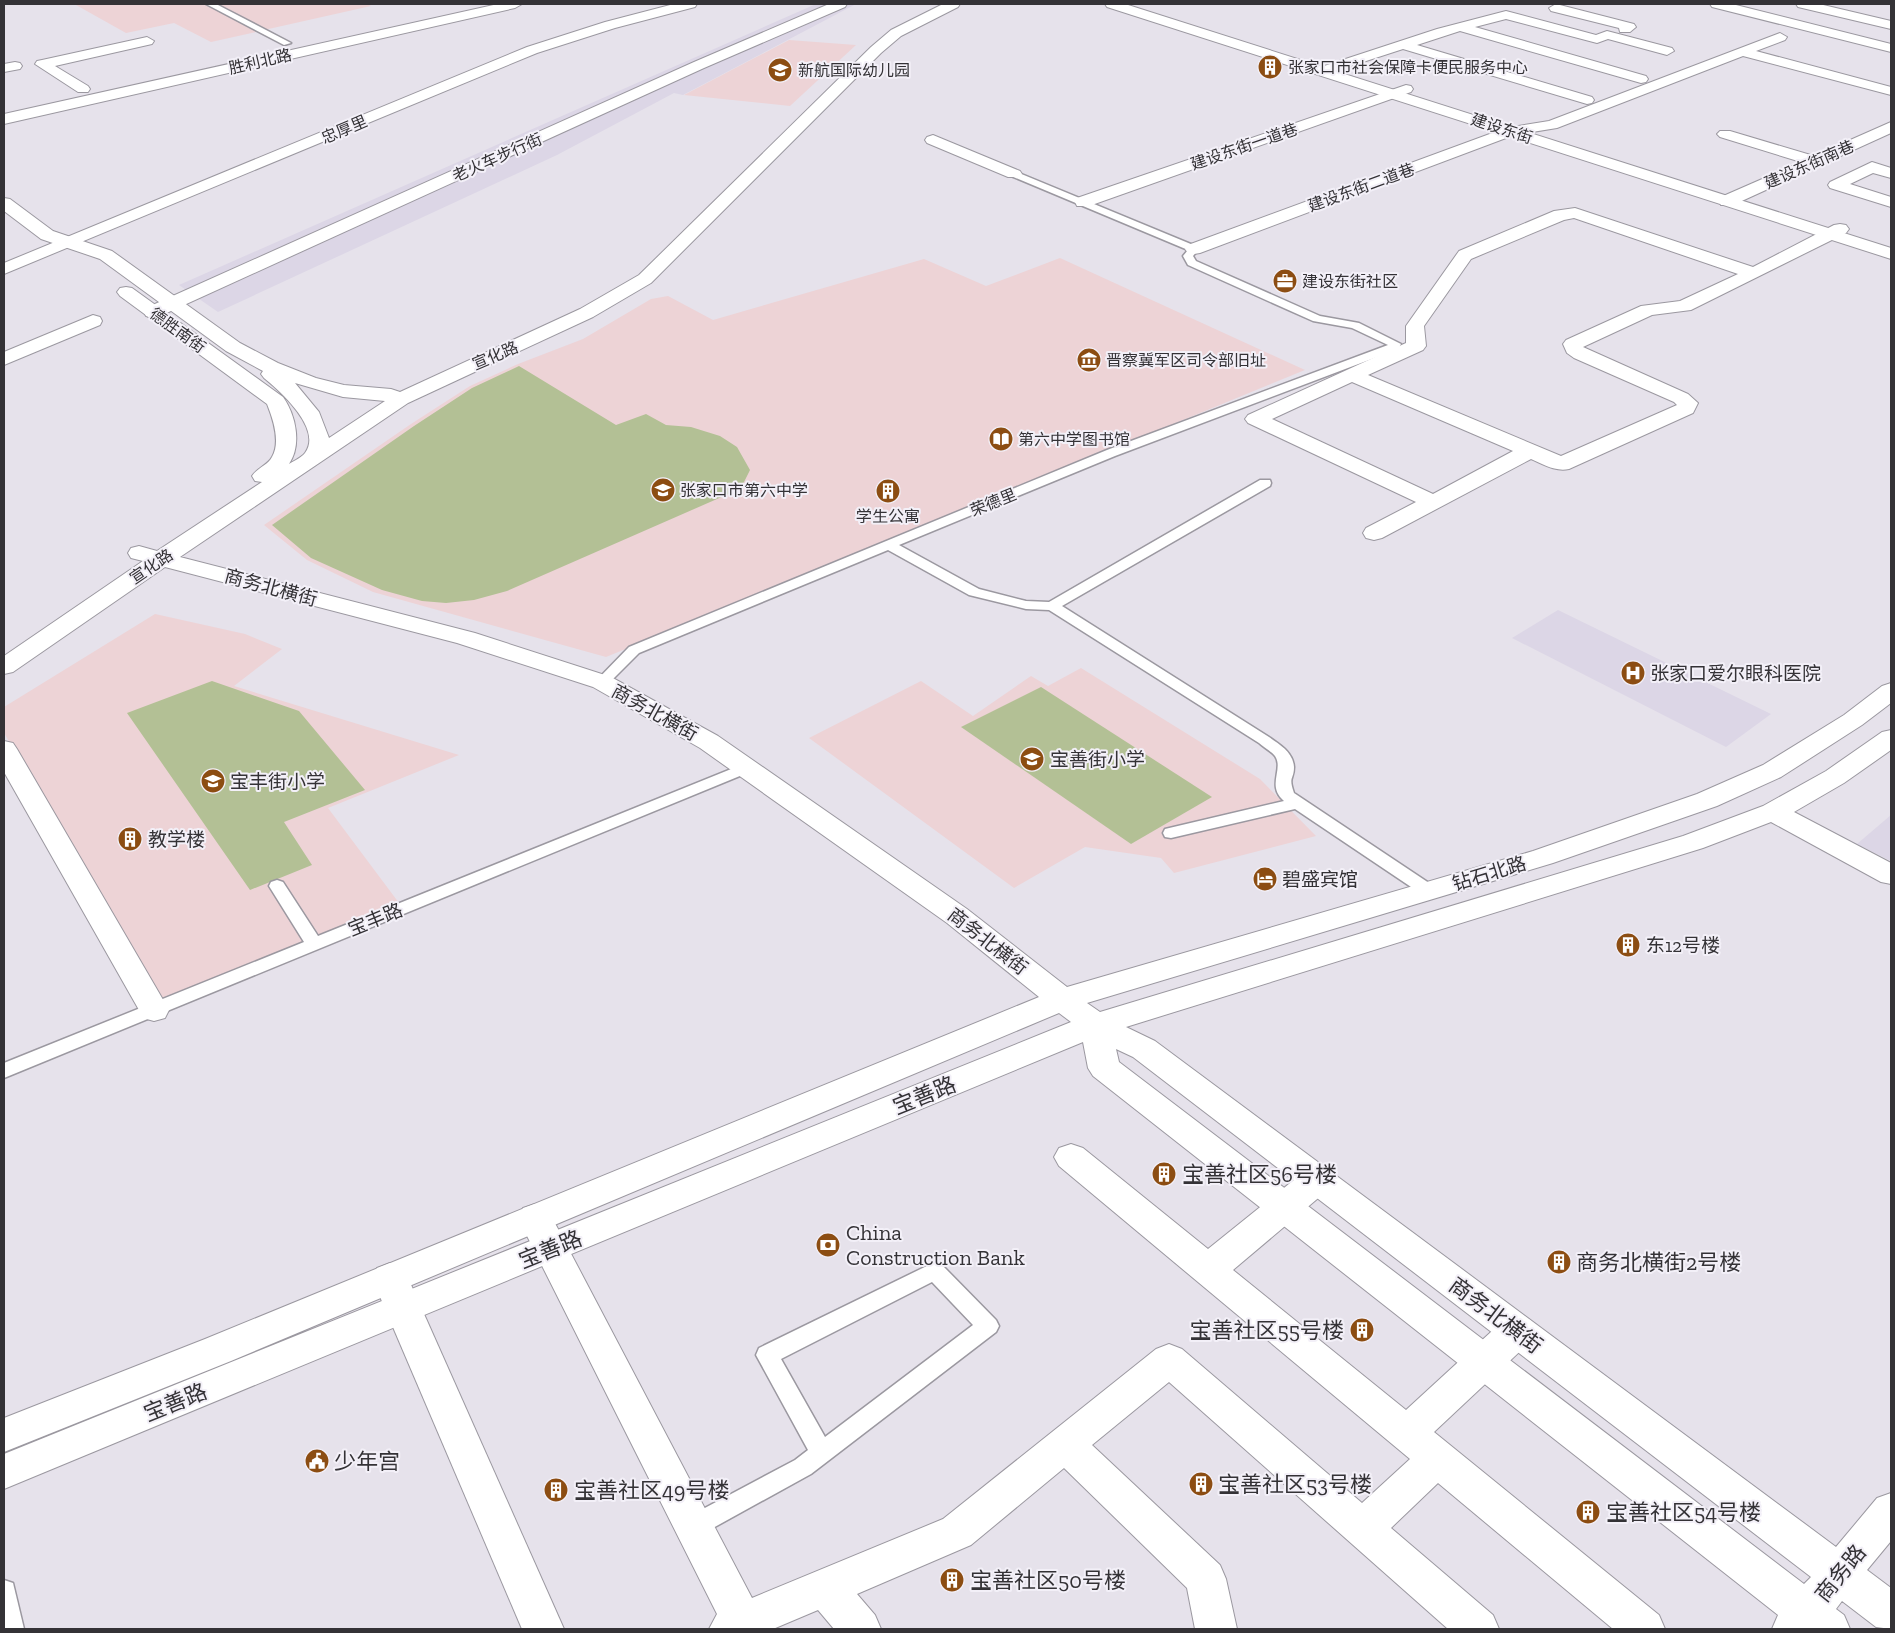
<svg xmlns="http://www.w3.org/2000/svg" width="1895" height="1633" viewBox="0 0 1895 1633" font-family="'Zilla Slab','Noto Sans SC',serif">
<rect width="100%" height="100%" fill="#e6e2eb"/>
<g fill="#dcd6e6">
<path d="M816,4H856L683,95L674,93L557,155L218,312L179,285Z"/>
<path d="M1558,610L1771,714L1726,747L1512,638Z"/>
<path d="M1891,815V861L1857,844Z"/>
</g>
<g fill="#edd3d6">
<path d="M84,4H367L371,6L211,42L174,23L126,33L76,5Z"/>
<path d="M789,40L856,45L790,106L684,95Z"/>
<path d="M1060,258L1305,370L606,657L373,592L307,560L264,525L411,424L470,386L518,364L583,339L651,299L668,296L713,320L924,259L986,286Z"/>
<path d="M155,614L245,634L282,649L234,686L459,755L328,808L399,903L163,999L4,733V707Z"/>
<path d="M1081,668L1260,779L1316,836L1174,873L1161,858L1085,847L1014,888L809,738L921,681L973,716L1031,676L1048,686Z"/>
</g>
<g fill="#b3c095">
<path d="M519,366L616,425L646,414L666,425L691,427L720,436L737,447L750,470L744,482L733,492L507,591L474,600L446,603L422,601L382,590L311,558L272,525L414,426L472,388Z"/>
<path d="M212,681L299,711L365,790L284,822L312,865L250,890L127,713Z"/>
<path d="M1041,687L1212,797L1131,844L961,727Z"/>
</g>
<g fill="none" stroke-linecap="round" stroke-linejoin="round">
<defs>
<g id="lane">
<path d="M206,4H216L291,43L284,45Z"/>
<path d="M1014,171L1198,247L1199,249L1193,256L1196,261L1320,316L1359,323L1401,344L1398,349L1115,456L899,545L979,589L1026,601L1049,602L1260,480H1270L1271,483L1270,486L1062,606L1269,737C1280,745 1293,752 1294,767C1294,780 1288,776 1294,793L1435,887L1438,891L1435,895L1429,897L1423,895L1295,809L1171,838L1165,837L1163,833L1165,829L1284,801C1266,786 1284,769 1275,756C1271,751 1263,747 1259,743L1049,610L1026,609L969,595L888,550L639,653L607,685H597L595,682L629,647L1107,450L1388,345L1352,328L1313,321L1188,265L1183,256L1188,250L1011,176V172Z"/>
<path d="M746,763L752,765L754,768L752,771L4,1078V1063L304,942L269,886L271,882L277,880L283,882L318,936Z"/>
<path d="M935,1262L942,1265L996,1320L999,1326L996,1332L811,1474L702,1534L694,1537L686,1534L682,1526L686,1518L795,1460L808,1450L756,1355L759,1348ZM932,1282L973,1325L825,1437L781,1359Z"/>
<path d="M4,1580L13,1583L24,1629H4Z"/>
</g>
<g id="street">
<path d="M674,4H697L695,7L615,28L537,53L4,274V263L527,47L605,22Z"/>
<path d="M829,4H847L845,7L704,68L160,316L153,318L146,316L144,312L146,308L694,62Z"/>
<path d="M1556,4L1634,24L1636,27L1630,32H1620L1619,28L1551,11L1549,8Z"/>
<path d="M1710,4H1732L1891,44V52L1712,7Z"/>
<path d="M1796,4H1819L1891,21V29L1798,7Z"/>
<path d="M1506,11L1596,35L1607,31L1672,48L1674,51L1667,55L1608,39L1597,43L1506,19L1475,27L1646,76L1648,79L1646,82L1641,83L1460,31L1417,45L1592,97L1594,100L1592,103L1587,104L1403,49L1323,75L1318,74L1316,71L1318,68L1437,29Z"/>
<path d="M1780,33L1787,37L1785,40L1756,51L1891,87V95L1743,56L1557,128L1514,135L1200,253L1194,254L1188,253L1185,249L1188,245L1506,128L1549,121Z"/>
<path d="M147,37L154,41L152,44L55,66L88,86L90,89L88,92H78L35,64L37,61L42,60Z"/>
<path d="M15,62L20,63L22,66L20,69L4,72V64Z"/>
<path d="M1406,85L1411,86L1413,89L1411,92L1089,206H1077L1075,202L1077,198Z"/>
<path d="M1891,122V133L1733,205H1721L1719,201L1721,197L1801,162L1720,137L1717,134L1720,131H1730L1814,156Z"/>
<path d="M933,135L1020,171L1022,174L1020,177H1008L927,143L925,140L927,137Z"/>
<path d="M1872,162L1891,168V178L1873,173L1850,184L1891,197V207L1830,188L1828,185L1830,182Z"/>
<path d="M1575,208L1753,267L1834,225L1840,224L1846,225L1849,229L1846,233L1691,310L1652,315L1583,347L1688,394L1698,403L1693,413L1569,469C1555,472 1543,464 1531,459L1382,538L1374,540L1366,538L1363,533L1366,528L1416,502L1248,423L1245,419L1248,415L1406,343V326L1459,251L1554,211ZM1574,218L1738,274L1680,301L1641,306L1566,340L1563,344L1567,353L1574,358L1674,402L1677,405L1561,456L1368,375L1423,350L1426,346L1424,326L1471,259L1564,220ZM1352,382L1513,451L1433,494L1272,419Z"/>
<path d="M93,315L100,317L102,321L100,325L4,365V352Z"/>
<path d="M4,741L13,743L17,749L169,1010L165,1018L154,1021L143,1018L139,1010L4,772Z"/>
<path d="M1071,1144L1083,1148L1208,1249L1305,1171L1317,1167L1329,1171L1334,1180L1329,1189L1233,1270L1406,1410L1504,1320L1517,1316L1530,1320L1535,1331L1530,1342L1434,1432L1659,1615L1665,1629H1613L1438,1483L1391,1528L1493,1615L1499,1629H1448L1169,1382L1092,1445L1220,1565L1226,1579L1237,1629H1195L1187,1588L1064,1468L971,1545L857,1594L875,1615L881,1629H834L818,1610L773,1629H709L717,1614L518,1218L523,1208L535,1204L547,1208L752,1598L943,1519L1156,1349L1169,1344L1182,1349L1362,1503L1410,1459L1059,1166L1054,1157L1059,1148Z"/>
<path d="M390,1263L403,1268L408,1278L564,1629H522L372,1278L377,1268Z"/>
</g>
<g id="secondary">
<path d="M943,4H960L958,7L901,36L881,53L651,283L593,317L408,403L180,557L475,633L611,677L718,736L967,909L1067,987L1533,851L1697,794L1763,765L1844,715L1882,686L1891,683V703L1862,725L1781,777L1717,806L1553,863L1087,1003L1100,1012L1683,836L1763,806L1826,771L1882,732L1891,730V750L1844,783L1794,812L1891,863V884L1881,882L1771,822L1703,848L1126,1027L1155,1041L1836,1547L1877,1498L1891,1493V1541L1867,1570L1891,1588V1629L1876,1627L1842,1601L1836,1609L1844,1615L1850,1629H1772L1778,1615L1093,1076L1088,1068L1083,1042L4,1489V1454L1071,1022L1059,1013L231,1361L4,1452V1418L205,1339L1039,997L947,923L700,748L593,687L457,643L165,567L13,672L4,674V656L143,561L131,558L128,553L131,548L139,546L157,551L262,482L255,481L252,476C257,468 268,465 272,457C281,442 273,419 267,404L120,296L117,292L120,288L126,287L132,288L283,397C296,415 302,445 289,464C294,461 302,457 305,453C323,429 280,391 264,378L261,374L263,371L226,351L100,259L41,239L4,211V198L10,199L53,231L112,251L240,343L278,363L316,378L344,385L391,389L400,392L580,309L639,275L871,47L891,30ZM295,383L343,397L385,401L329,438L319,412ZM1116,1049L1133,1057L1811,1577L1804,1584L1119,1062Z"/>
<path d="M1105,4H1125L1891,248V259L1107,7Z"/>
</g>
<path id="highway" d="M498,4H522L515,8L4,124V114Z"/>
</defs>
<use href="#lane" stroke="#9b98a0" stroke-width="3"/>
<use href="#street" stroke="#9b98a0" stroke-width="2"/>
<use href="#secondary" stroke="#9b98a0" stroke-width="2"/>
<use href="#highway" stroke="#9b98a0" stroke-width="2"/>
<use href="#lane" fill="#fff" fill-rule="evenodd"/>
<use href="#street" fill="#fff" fill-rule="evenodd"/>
<use href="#secondary" fill="#fff" fill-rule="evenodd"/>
<use href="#highway" fill="#fff" fill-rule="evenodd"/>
</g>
<defs>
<symbol id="building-disc" viewBox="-11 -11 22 22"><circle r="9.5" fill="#8c4d12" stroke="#f3f0f8"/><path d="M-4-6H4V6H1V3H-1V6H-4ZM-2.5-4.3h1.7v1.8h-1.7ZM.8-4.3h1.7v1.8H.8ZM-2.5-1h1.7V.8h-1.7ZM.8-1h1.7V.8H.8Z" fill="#fff"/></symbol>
<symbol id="school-disc" viewBox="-11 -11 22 22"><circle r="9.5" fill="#8c4d12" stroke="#f3f0f8"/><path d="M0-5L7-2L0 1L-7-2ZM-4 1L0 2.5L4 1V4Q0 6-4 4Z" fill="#fff"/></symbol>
<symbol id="office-disc" viewBox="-11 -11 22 22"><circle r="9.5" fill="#8c4d12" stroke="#f3f0f8"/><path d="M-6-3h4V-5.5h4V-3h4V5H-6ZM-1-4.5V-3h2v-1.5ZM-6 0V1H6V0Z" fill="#fff"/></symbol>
<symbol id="museum-disc" viewBox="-11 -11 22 22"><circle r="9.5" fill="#8c4d12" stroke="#f3f0f8"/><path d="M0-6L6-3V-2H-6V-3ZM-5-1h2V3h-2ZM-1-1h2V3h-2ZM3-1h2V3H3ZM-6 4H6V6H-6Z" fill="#fff"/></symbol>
<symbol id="library-disc" viewBox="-11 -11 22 22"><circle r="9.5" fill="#8c4d12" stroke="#f3f0f8"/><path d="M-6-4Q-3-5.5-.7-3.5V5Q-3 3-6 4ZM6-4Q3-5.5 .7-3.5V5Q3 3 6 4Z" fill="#fff"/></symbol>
<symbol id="hospital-disc" viewBox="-11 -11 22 22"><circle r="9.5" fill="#8c4d12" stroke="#f3f0f8"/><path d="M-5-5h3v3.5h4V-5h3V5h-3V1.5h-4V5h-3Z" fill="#fff"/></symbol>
<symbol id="hotel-disc" viewBox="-11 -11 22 22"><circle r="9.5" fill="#8c4d12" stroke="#f3f0f8"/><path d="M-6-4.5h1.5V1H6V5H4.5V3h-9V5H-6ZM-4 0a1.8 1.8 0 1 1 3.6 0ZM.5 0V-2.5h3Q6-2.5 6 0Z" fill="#fff"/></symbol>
<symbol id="bank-disc" viewBox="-11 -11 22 22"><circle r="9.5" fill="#8c4d12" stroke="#f3f0f8"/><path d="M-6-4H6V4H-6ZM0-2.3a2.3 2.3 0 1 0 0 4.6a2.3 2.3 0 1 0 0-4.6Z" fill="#fff"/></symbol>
<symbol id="civic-disc" viewBox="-11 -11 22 22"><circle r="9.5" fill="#8c4d12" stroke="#f3f0f8"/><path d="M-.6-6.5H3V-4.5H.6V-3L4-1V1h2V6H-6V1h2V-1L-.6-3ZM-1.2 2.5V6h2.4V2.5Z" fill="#fff"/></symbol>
</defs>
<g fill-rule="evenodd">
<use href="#building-disc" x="1256" y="53" width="28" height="28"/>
<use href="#school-disc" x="766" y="56" width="28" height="28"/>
<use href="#office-disc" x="1271" y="267" width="28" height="28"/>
<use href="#museum-disc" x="1075" y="346" width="28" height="28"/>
<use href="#library-disc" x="987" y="425" width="28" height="28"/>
<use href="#school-disc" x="649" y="476" width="28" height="28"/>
<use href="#building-disc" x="874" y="477" width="28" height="28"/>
<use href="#hospital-disc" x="1619" y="659" width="28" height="28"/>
<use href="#school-disc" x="1018" y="745" width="28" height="28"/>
<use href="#school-disc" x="199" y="767" width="28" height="28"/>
<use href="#building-disc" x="116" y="825" width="28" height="28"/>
<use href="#hotel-disc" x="1251" y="865" width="28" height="28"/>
<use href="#building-disc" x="1614" y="931" width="28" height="28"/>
<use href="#building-disc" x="1150" y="1160" width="28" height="28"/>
<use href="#bank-disc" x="814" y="1231" width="28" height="28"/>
<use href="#building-disc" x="1545" y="1248" width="28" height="28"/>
<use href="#building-disc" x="1348" y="1316" width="28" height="28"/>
<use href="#civic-disc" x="303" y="1447" width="28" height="28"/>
<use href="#building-disc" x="1187" y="1470" width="28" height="28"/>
<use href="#building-disc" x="542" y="1476" width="28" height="28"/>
<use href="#building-disc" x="1574" y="1498" width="28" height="28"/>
<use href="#building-disc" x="938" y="1566" width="28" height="28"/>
</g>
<g text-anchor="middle" stroke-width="4" stroke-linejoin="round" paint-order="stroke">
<g font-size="16" fill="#343236" stroke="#f3f0f8">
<text transform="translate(260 61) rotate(-13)" y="6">胜利北路</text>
<text transform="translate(1502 128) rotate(18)" y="6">建设东街</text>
<text transform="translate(344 129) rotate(-23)" y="6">忠厚里</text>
<text transform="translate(1244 146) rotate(-19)" y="6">建设东街一道巷</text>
<text transform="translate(497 157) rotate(-24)" y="6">老火车步行街</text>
<text transform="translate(1809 164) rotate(-24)" y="6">建设东街南巷</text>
<text transform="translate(1361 187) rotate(-20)" y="6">建设东街二道巷</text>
<text transform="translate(178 330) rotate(36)" y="6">德胜南街</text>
<text transform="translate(495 355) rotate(-23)" y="6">宣化路</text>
<text transform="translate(993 502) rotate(-22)" y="6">荣德里</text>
<text transform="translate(151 566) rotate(-34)" y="6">宣化路</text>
</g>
<g font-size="16" fill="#343236" stroke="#f3f0f8" text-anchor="start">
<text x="1288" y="73">张家口市社会保障卡便民服务中心</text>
<text x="798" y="76">新航国际幼儿园</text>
<text x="1302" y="287">建设东街社区</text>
<text x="1106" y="366">晋察冀军区司令部旧址</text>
<text x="1018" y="445">第六中学图书馆</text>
<text x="680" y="496">张家口市第六中学</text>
<text x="888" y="522" text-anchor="middle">学生公寓</text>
</g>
<g font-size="19" fill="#343236" stroke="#f3f0f8">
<text transform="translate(271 587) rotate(15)" y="7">商务北横街</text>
<text transform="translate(655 712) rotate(29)" y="7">商务北横街</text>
<text transform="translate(1489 873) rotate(-17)" y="7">钻石北路</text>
<text transform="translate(375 919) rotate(-22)" y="7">宝丰路</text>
<text transform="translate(988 941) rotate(38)" y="7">商务北横街</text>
</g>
<g font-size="19" fill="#343236" stroke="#f3f0f8" text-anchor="start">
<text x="1650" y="680">张家口爱尔眼科医院</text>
<text x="1050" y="766">宝善街小学</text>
<text x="230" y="788">宝丰街小学</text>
<text x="148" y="846">教学楼</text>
<text x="1282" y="886">碧盛宾馆</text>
<text x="1646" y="952">东12号楼</text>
</g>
<g font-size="22" fill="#343236" stroke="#f3f0f8">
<text transform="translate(924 1095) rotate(-22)" y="8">宝善路</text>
<text transform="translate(550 1249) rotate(-22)" y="8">宝善路</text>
<text transform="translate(1496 1315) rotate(37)" y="8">商务北横街</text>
<text transform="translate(175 1402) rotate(-22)" y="8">宝善路</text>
<text transform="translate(1840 1573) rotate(-51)" y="8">商务路</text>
</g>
<g font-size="22" fill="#343236" stroke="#f3f0f8" text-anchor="start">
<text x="1182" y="1182">宝善社区56号楼</text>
<text x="846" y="1240">China<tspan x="846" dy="25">Construction Bank</tspan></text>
<text x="1576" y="1270">商务北横街2号楼</text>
<text x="1344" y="1338" text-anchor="end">宝善社区55号楼</text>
<text x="334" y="1469">少年宫</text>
<text x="1218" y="1492">宝善社区53号楼</text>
<text x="574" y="1498">宝善社区49号楼</text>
<text x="1606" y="1520">宝善社区54号楼</text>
<text x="970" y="1588">宝善社区50号楼</text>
</g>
</g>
<rect width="1895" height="1633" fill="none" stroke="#343236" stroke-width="10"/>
</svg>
